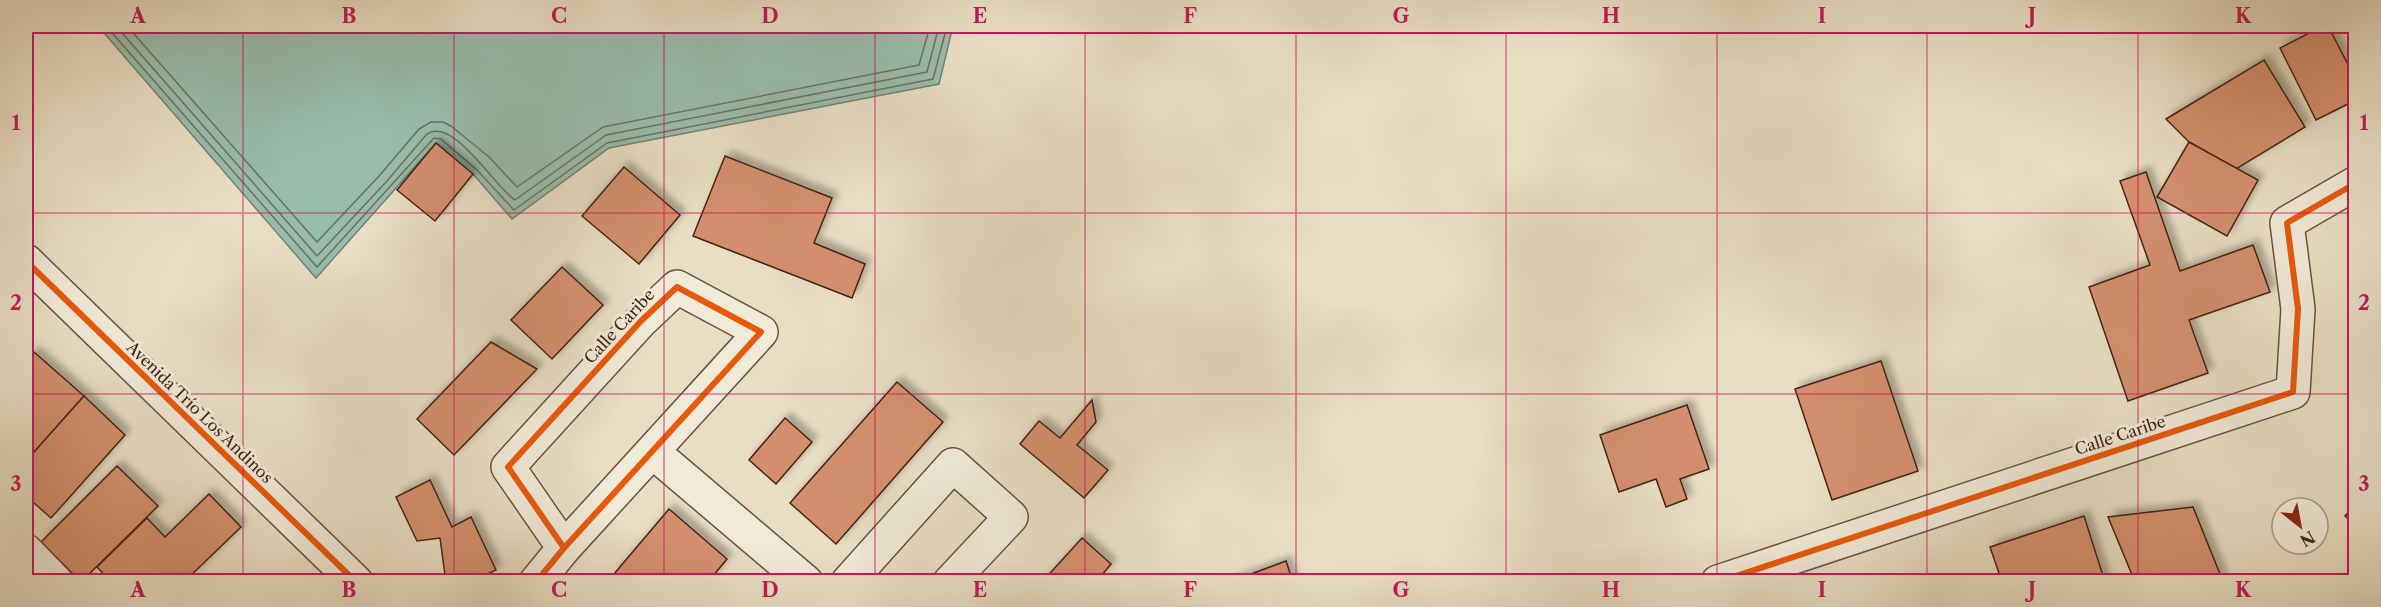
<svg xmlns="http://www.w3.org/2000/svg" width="2381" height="607" viewBox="0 0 2381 607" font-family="'Libre Caslon Text',serif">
<defs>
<filter id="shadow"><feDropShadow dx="5.5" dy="-5.5" stdDeviation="3" flood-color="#0004"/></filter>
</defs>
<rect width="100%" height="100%" fill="#e8dec3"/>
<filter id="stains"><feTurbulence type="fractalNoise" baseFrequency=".00333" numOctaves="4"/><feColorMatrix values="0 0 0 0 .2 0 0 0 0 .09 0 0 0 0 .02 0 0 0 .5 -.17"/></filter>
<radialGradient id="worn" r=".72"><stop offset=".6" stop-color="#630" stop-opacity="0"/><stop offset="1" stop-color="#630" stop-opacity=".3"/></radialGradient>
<path fill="#98bdad" stroke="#777f6f" stroke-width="1.5" d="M98,26H953L939,84L609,148L512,219L473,174L436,143L316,278Z"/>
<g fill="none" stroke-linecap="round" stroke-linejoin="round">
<g stroke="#6f7060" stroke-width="1.5">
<path d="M106,26L317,267L434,138L441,139L477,170L514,210L607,143L933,79L947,26"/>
<path d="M116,26L317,256L387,181L426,135C452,114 496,189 515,200L606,135L927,72L939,26"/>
<path d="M127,26L317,242L380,175L419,129L431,122H443L451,126L489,157L517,187L603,127L919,65L930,26"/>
</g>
</g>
<g fill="#d38f6d" stroke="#462313" stroke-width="1.5" filter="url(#shadow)">
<path d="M2323,26H2328L2356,80V100L2316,120L2280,48Z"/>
<path d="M2264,60L2305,127L2236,169L2189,142L2166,119Z"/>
<path d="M2189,142L2258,180L2227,236L2157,197Z"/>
<path d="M436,143L473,174L435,221L397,190Z"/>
<path d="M725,156L832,198L814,243L865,264L852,298L693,236Z"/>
<path d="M624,167L680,215L639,264L582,216Z"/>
<path d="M2146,172L2180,271L2253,245L2270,292L2189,320L2208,373L2128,401L2089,287L2150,265L2120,181Z"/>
<path d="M562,267L603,305L552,359L511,320Z"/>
<path d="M2356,269V290L2348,272Z"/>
<path d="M491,342L537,369L454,455L417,419Z"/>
<path d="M34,352L84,396L26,461V361Z"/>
<path d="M1881,361L1918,471L1832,500L1795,389Z"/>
<path d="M897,382L943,422L836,544L790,503Z"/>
<path d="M84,396L125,435L51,518L26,496V461Z"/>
<path d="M1092,400L1096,422L1077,445L1108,470L1084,498L1020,444L1039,421L1060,438Z"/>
<path d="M1687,405L1709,469L1680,479L1687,499L1666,507L1656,479L1619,492L1600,435Z"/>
<path d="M785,418L812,442L776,484L749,460Z"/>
<path d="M117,466L158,506L81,582L41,542Z"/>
<path d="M2356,473V488L2348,481Z"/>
<path d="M430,480L452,527L471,517L496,570L471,582H446L440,538L417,541L396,497Z"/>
<path d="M209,494L241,527L184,582H111L97,567L147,518L165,537Z"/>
<path d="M2356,504V526L2345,516Z"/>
<path d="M2193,507L2222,579L2217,582H2135L2108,517Z"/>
<path d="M669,509L727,559L708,582H623L614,574Z"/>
<path d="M2084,516L2105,582H2002L1990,547Z"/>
<path d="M1082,538L1111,564L1096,582H1042Z"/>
<path d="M1286,561L1293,582H1232V581Z"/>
</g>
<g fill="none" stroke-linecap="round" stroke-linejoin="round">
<defs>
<g id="minor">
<path d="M653,452L806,582"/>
<path d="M26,551L56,582"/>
<path d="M536,582L564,548L761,332L677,287L641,321L508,467L564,548"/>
<path d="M848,582L953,465L1011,517L950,582"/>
<path d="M1718,582L2293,392L2298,309L2287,223L2356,183"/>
</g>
<path id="tertiary" d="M26,261L356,582"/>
</defs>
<use href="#minor" stroke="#6e523f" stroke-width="36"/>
<use href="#tertiary" stroke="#6e523f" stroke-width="36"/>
<use href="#minor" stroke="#f0ead8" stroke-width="33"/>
<use href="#tertiary" stroke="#f0ead8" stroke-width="33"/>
<defs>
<g id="cycleway">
<path d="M26,261L356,582"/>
<path d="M536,582L564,548L761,332L677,287L641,321L508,467L564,548"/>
<path d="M1718,582L2293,392L2298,309L2287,223L2356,183"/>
</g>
</defs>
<use href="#cycleway" stroke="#f0ead8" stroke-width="10"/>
<use href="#cycleway" stroke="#e8590c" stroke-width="6"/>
</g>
<path fill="none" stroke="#c2185b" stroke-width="1.5" stroke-opacity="0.55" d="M243,26V582M454,26V582M664,26V582M875,26V582M1085,26V582M1296,26V582M1506,26V582M1717,26V582M1927,26V582M2138,26V582M26,213H2356M26,394H2356"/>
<g text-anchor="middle" stroke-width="6" stroke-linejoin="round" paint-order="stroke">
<g font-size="16" fill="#462313" stroke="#f0ead8">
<text transform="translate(619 326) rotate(-47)" y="6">Calle Caribe</text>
<text transform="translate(200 412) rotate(44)" y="6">Avenida Trío Los Andinos</text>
<text transform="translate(2120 435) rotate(-18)" y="6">Calle Caribe</text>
</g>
</g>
<rect width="2381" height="607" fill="none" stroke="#e8dec3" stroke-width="66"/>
<g transform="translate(2300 526) rotate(149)"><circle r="28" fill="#f0ead8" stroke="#ac9a89" stroke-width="1.5"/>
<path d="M0-4.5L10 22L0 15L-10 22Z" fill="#8f2418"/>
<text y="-9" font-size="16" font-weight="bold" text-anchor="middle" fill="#462313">N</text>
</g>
<rect x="33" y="33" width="2315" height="541" fill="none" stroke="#c2185b" stroke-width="2"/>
<g font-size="20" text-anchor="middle" font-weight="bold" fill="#c2185b">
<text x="138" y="23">A</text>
<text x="349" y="23">B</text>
<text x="559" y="23">C</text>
<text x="770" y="23">D</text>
<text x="980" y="23">E</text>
<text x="1190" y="23">F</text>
<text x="1401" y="23">G</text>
<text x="1611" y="23">H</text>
<text x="1822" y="23">I</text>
<text x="2032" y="23">J</text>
<text x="2243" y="23">K</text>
<text x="16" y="130">1</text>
<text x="2364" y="130">1</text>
<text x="16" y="310">2</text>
<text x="2364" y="310">2</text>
<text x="16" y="491">3</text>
<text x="2364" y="491">3</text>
<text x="138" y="597">A</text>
<text x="349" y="597">B</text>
<text x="559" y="597">C</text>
<text x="770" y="597">D</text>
<text x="980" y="597">E</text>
<text x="1190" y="597">F</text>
<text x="1401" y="597">G</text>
<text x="1611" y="597">H</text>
<text x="1822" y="597">I</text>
<text x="2032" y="597">J</text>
<text x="2243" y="597">K</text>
</g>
<rect width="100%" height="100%" filter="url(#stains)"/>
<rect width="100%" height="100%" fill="url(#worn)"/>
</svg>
